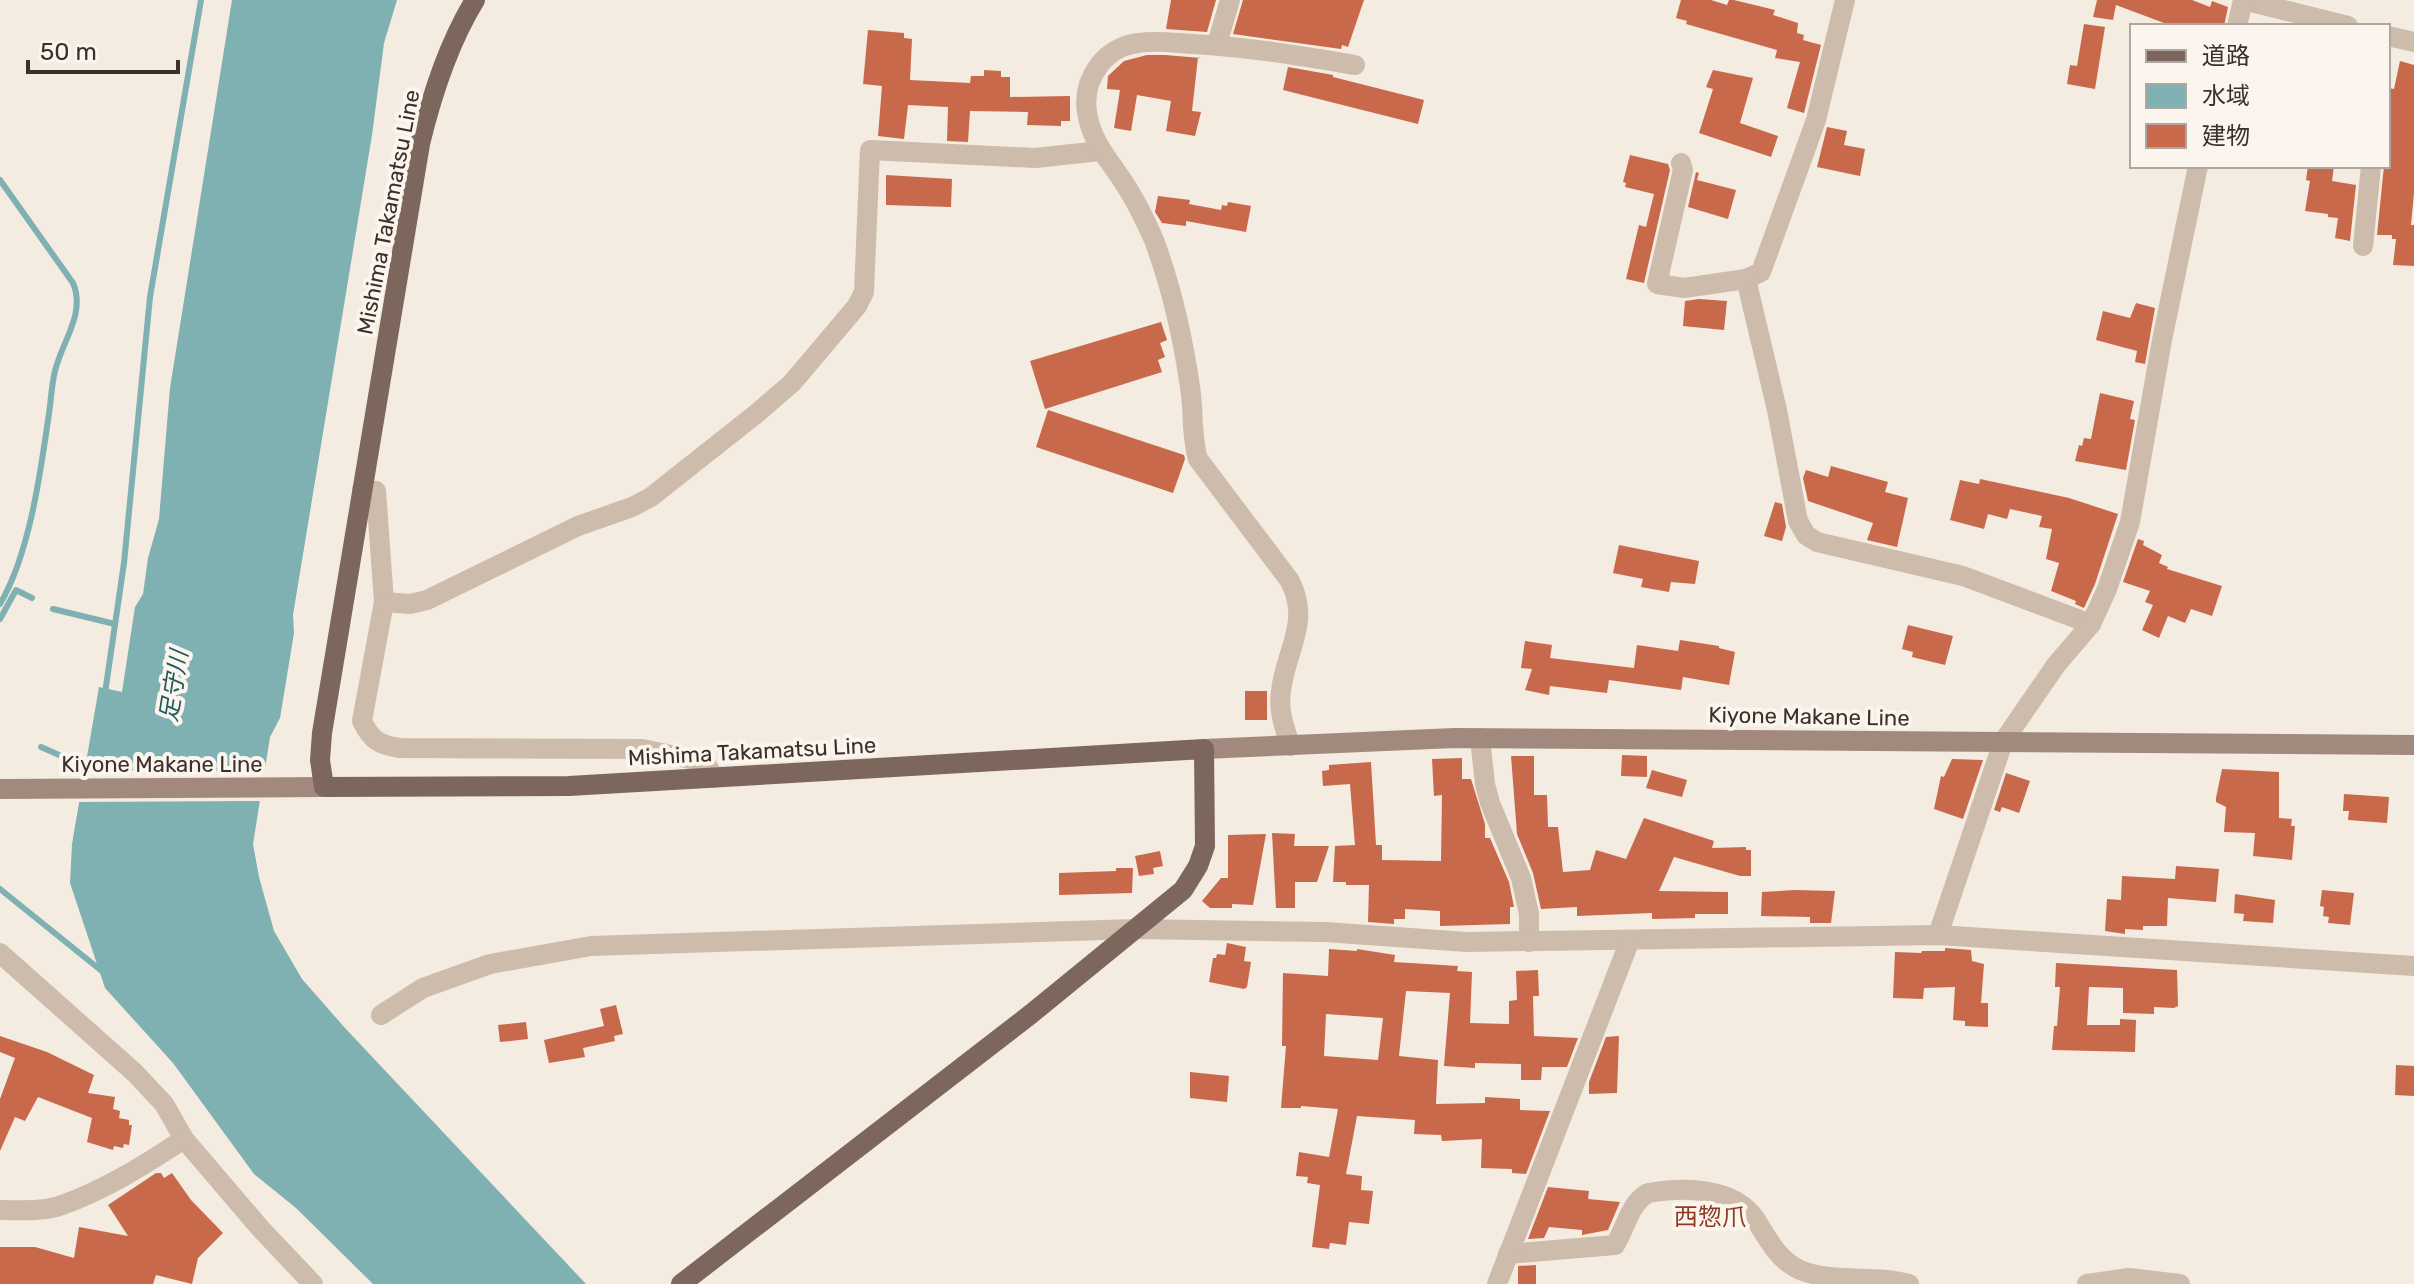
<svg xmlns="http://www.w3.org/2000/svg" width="2414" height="1284" viewBox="0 0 2414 1284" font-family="Rubik,'Noto Sans JP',sans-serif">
<rect width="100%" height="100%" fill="#f4ebe1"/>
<path fill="#7fb0b2" d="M232,0H397L384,43L372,135L293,615L294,633L280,718L270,737L253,844L259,877L274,931L302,979L345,1028L586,1284H373L296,1208L254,1174L173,1063L105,988L70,883L72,844L99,687L122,692L135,607L143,594L148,558L159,519L170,388Z"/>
<path fill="#f4ebe1" d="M81,771H268L263,801L75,802Z"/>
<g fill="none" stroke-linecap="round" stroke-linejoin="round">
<g stroke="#7fb0b2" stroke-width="6">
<path d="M0,180L73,283C86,314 62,341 55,371C51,387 51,404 48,420C40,476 29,555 0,604"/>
<path d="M53,609L115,624"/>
<path d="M0,619L16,590L32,598"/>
<path d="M105,693L124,563L150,297L201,0"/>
<path d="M41,747L93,770"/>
<path d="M0,889L103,972"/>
</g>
</g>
<g fill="#c8694b" fill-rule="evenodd">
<path d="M1171,0H1216L1207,32L1166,29Z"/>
<path d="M1243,0H1364L1348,47L1342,45L1341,49L1233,34Z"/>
<path d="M1681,0H1711L1727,5L1729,0H1734L1775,10L1773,15L1798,23L1797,33L1804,35L1803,40L1821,45L1804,113L1787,108L1800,62L1775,58L1777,50L1686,24L1687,21L1676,18Z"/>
<path d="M2097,0H2192L2210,7L2212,1L2228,7L2224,26H2172L2116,5L2113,20L2093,17Z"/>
<path d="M2084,24L2105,27L2095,89L2067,84L2070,65L2077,66Z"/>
<path d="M868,30L904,33V38L912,39L910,80L970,83L971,76H984V70L1001,71V77H1010V97L1070,96V121H1061V126L1027,125L1028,112L970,111L968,142L947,141L948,107L908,105L904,139L878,136L882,86L863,84Z"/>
<path d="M1147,55H1165L1201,58L1198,57L1192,111L1201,112L1195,136L1166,131L1171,101L1137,95L1131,131L1114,128L1120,90L1107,89L1108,76L1124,61Z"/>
<path d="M2400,61L2414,65V193L2411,225H2414V266L2393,265L2396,239H2392V235H2377L2384,166H2388V88L2394,89Z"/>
<path d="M1288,67L1333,75V77L1424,100L1418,124L1283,90Z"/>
<path d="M1713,70L1753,78L1740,123L1778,136L1771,157L1699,133L1713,89L1706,87Z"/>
<path d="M1827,127L1847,131L1844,145L1865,149L1860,176L1817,167Z"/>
<path d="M1630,155L1668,164L1670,170L1644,283L1626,279L1639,225L1646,227L1654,194L1625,187L1626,183L1623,182Z"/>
<path d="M2308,166H2334L2332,181L2356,185L2350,241L2335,238L2338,218L2328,217V214L2305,211L2310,181L2306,180Z"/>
<path d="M1696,172L1699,173L1697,180L1736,190L1728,219L1688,207Z"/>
<path d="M886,175L952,179L951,207L886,205Z"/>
<path d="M1158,196L1190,200L1189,204L1221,210L1222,205L1227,206L1228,202L1251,206L1246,232L1186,221V226L1162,223L1155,212Z"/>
<path d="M1699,299L1727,301L1724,330L1683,326L1685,301Z"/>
<path d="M2136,303L2155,308L2145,364L2135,362L2137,351L2096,340L2103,311L2130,318Z"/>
<path d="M1161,322L1167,340L1160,343L1165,357L1158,360L1162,372L1045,409L1030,361Z"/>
<path d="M2100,393L2134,401L2130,419L2135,420L2126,470L2075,461L2079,445L2082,446L2084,438L2091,439Z"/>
<path d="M1048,410L1184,455L1185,459L1173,493L1036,447Z"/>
<path d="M1831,466L1888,482L1885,492L1908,498L1897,547L1867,540L1873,523L1808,501L1803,478L1806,470L1828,477Z"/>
<path d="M1980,479L2069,498L2118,514L2095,584L2084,608L2075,604L2076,601L2051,591L2059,563L2046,559L2052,529L2039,527L2042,516L2010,509L2007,519L1988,514L1984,529L1950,520L1960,480L1979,484Z"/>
<path d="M1775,502L1782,504L1786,527L1782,541L1764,536Z"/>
<path d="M2138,539L2144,541L2143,545L2162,555L2159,563L2168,567L2167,569L2222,586L2212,616L2191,609L2185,623L2168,616L2159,638L2142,630L2153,605L2145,602L2150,591L2123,582Z"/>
<path d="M1619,545L1699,561L1695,584L1671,582L1669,592L1641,587L1643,579L1613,573Z"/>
<path d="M1908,625L1953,636L1945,665L1912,657L1913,652L1902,649Z"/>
<path d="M1680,640L1719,646V648L1735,652L1729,685L1683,677L1681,690L1609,680L1607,693L1550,686L1549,695L1525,690L1532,669L1521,668L1525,641L1552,645L1550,658L1634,668L1637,645L1678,651Z"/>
<rect x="1245" y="691" width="22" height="29"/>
<path d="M1622,755L1647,756V777L1621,776Z"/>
<path d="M1511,756H1534V795H1547L1548,827H1558L1563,872L1590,870L1596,850L1626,859L1644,818L1714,841L1712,848L1746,847V850H1751V876H1740L1674,857L1659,891L1728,892V914H1695V918L1652,919V913L1577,916V907L1541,909L1533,873L1517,834Z"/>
<path d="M1462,758V779H1471L1485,824V838H1490L1509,882L1514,907H1510V924L1440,926V911L1405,909V919H1394V924L1368,922L1369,885H1346V882H1333L1335,846L1355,845L1350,784L1323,786L1322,771L1329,770V765L1371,762L1376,845H1382V860L1441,861L1442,795L1434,796L1432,759Z"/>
<path d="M1952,759L1983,760L1963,819L1934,809L1941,776L1944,777Z"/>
<path d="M2222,769L2279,772V818L2292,819L2291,826H2295L2292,860L2253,856L2255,833L2224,832L2226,807L2216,802V798Z"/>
<path d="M1652,770L1687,780L1682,797L1646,788Z"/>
<path d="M2006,773L2030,781L2019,813L2002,807L2000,812L1994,810Z"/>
<path d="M2344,794L2389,797L2387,823L2348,820L2349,811H2343Z"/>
<path d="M1272,833L1295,834L1294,846H1329L1317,882H1295V908H1276Z"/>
<path d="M1266,834L1253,905L1232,904V908H1210L1202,901L1221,878H1228V835Z"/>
<path d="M1160,851L1163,866L1153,868L1154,874L1139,876L1135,856Z"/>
<path d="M2176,866L2219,869L2216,902L2168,898L2167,926H2143V930L2125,929V934L2105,931L2107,899L2121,900L2122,876L2175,879Z"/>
<path d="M1116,868H1133L1132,893L1059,895V873L1116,871Z"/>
<path d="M1795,890L1835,891L1831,923H1810V917L1761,916L1762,892Z"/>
<path d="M2322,890L2354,893L2350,925L2328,923L2329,917L2323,916L2324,907L2320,906Z"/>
<path d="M2235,894L2275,900L2273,923L2243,921L2244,914L2234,913Z"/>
<path d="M1227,943L1246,947L1244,961L1251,962L1247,987L1244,989L1209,982L1213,958H1216L1217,954L1225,955Z"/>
<path d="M1945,948L1971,950L1972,961L1984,964L1981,1003H1988V1027L1965,1026V1021L1953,1020L1955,987L1924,988L1923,999L1893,998L1895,952L1921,953L1922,951H1945Z"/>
<path d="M1329,949L1357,951V949L1395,955L1394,962L1458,966L1457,971L1472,972L1470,1023L1509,1024V1001L1517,1000L1516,971L1538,970L1539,996H1533L1534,1036L1578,1038L1567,1067H1542L1541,1080H1521V1064L1475,1063V1068L1444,1066L1450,993L1406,991L1399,1056L1438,1060L1436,1104L1485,1103V1097L1520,1099V1110L1550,1111L1526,1174L1512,1173V1169L1481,1168L1482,1139L1442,1141L1441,1135L1414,1134L1415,1120L1357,1116L1346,1174L1362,1176L1361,1190L1373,1191L1369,1224L1349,1222L1346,1245L1330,1243L1329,1249L1312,1247L1320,1185L1307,1183L1308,1177L1296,1176L1299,1152L1329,1157L1338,1109L1301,1106V1108H1281L1286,1046H1282L1283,973L1328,976ZM1326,1014L1383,1018L1378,1060L1324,1056Z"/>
<path d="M2056,963L2177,970L2178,1006L2174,1008L2154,1007V1014L2123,1013V988L2089,987L2087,1025H2120V1019L2136,1020L2135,1052L2052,1050L2054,1026H2057L2060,987H2055Z"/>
<path d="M616,1005L623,1034L614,1036L615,1041L583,1048L585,1057L549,1063L544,1040L604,1026L600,1009Z"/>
<path d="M526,1022L528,1039L500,1042L498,1025Z"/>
<path d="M0,1036L47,1052L94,1075L88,1093L115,1097L113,1109L120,1111L119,1118L129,1120V1125H132L129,1145L124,1144L123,1148L114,1146L113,1150L87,1142L92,1118L38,1097L25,1121L15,1117L0,1151V1099L15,1058L0,1052Z"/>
<path d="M1619,1036L1617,1093L1589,1094V1082L1606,1037Z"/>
<path d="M2396,1065L2414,1066V1096L2395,1095Z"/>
<path d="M1190,1072L1229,1076L1227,1102L1190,1098Z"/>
<path d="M156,1173H161L164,1178L172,1173L191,1200L223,1233L198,1258L192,1284L156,1275L153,1284H0V1247H35L74,1258L79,1227L128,1236L108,1205Z"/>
<path d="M1548,1187L1589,1191L1588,1199L1620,1202L1608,1230L1582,1235V1230L1549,1227L1544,1238L1528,1239Z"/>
<path d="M1536,1265V1284H1518V1266Z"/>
</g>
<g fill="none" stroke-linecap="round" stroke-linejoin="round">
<g stroke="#cdbbac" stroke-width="20">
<path d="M1845,0L1816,120L1761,272L1746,279L1777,410L1798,521L1806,535L1817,542L1963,576L2091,624"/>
<path d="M2243,0L2348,26"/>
<path d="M2237,26L2243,0"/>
<path d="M2388,36L2414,42"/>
<path d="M1217,44L1230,0"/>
<path d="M1681,163L1683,170L1657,284L1684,288L1746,279"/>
<path d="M2363,246L2371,166"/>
<path d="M362,490L376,491L384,602L362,721C371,740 379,745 400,748L642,749L705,762L714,778"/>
<path d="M384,602L410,604L427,600L578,526L632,507L651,497L756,414L792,383L857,306L864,292L870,150L1035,158L1100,151"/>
<path d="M1480,738L1485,784L1490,803L1521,878L1529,914V942"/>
<path d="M1291,746C1284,728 1278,710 1281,691C1286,649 1311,623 1290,581L1198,459C1191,436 1194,411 1190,387C1183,338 1171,286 1154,240C1146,222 1137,203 1126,186C1111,162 1091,142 1087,112C1082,79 1105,46 1139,43C1156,40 1175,43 1193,44C1248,47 1301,56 1355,65"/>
<path d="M1938,935L2003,742L2056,665L2091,624L2107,589L2130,522L2162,340L2198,166"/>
<path d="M0,953L135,1073L164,1104L184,1139L260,1228L313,1284"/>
<path d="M381,1015L423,988L490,964L591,946L1136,929L1325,932L1467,942L1938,935L2414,966"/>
<path d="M0,1210C20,1210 43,1212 62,1205C105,1190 146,1164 184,1139"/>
<path d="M1508,1254L1615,1245C1626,1228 1629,1204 1648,1193C1683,1187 1734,1186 1756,1220C1768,1239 1778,1260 1800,1270C1836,1284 1873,1274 1909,1284"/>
<path d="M1497,1284L1630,940"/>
<path d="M2087,1284L2129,1278L2180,1284"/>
</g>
<g stroke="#a18a7d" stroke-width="20">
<path d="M1204,749L1455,738L2414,745"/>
<path d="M0,789L324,787"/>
</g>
<path stroke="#7d675c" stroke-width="20" d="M475,0C448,44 432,94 420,144L322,733L320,760L324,787L569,786L1204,749L1205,846L1198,866L1183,890L1031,1014L681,1284"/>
</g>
<g text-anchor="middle" stroke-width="8" stroke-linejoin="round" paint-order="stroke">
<g font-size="22" fill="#3b302b" stroke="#fbf5ee">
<text transform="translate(388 212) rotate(-79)" y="8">Mishima Takamatsu Line</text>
<text transform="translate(1809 716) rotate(1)" y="8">Kiyone Makane Line</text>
<text transform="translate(752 751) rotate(-3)" y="8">Mishima Takamatsu Line</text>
<text x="162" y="772">Kiyone Makane Line</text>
</g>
<g font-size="24" font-style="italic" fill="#1f5a5e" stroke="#fbf5ee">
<text transform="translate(174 686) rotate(-81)" y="8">足守川</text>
</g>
<g font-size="24" fill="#8c3b22" stroke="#fbf5ee">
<text x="1710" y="1225">西惣爪</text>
</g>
</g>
<rect x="2130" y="24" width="260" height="144" fill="#fbf5ee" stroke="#aea6a0" stroke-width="2"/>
<rect x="2146" y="50" width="40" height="12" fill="#7d675c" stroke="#aea6a0" stroke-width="2"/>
<text x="2202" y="64" font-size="24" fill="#3b302b">道路</text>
<rect x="2146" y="84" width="40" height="24" fill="#7fb0b2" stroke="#aea6a0" stroke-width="2"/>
<text x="2202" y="104" font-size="24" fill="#3b302b">水域</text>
<rect x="2146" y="124" width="40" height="24" fill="#c8694b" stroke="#aea6a0" stroke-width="2"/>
<text x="2202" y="144" font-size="24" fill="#3b302b">建物</text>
<path d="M28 60v12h150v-12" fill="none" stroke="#3b302b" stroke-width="4"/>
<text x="40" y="60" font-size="24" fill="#3b302b" stroke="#fbf5ee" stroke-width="6" paint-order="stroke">50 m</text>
</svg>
